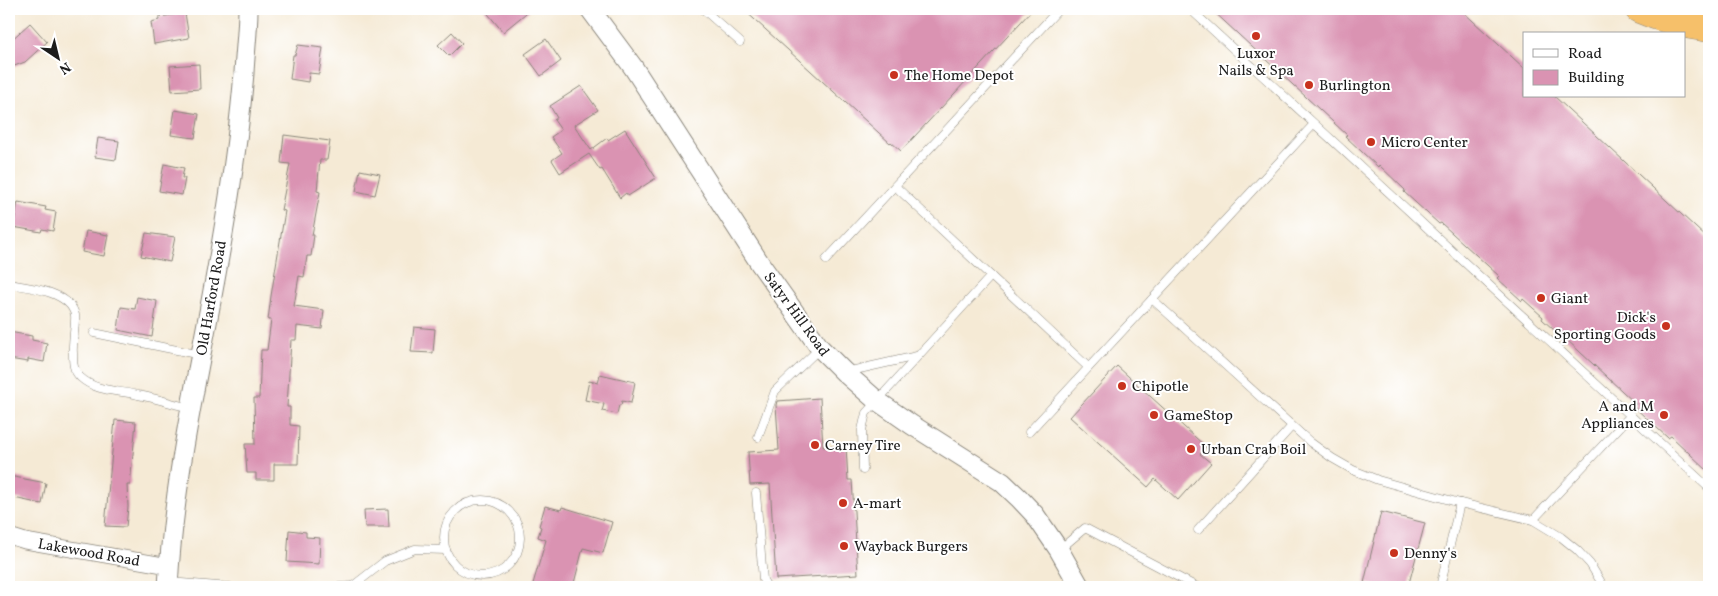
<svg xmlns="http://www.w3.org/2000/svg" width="1718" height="596" viewBox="0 0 1718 596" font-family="Vollkorn,serif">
<rect width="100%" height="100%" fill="#fff"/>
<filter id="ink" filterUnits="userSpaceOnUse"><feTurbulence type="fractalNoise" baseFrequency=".02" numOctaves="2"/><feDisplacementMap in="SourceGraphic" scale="10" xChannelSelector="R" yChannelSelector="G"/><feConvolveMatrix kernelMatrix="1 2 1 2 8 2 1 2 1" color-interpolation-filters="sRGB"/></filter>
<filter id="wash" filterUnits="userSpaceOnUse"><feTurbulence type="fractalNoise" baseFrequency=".0096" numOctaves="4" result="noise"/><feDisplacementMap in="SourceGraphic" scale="20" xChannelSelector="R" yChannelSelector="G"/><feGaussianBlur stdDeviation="1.12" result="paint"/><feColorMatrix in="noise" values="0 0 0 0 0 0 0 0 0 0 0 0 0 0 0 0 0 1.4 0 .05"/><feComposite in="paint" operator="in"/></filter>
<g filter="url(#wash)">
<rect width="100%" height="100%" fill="#f5ead5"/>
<g id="blocks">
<g fill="#da93b2">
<path d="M484,9H531L503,32Z"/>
<path d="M743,9H1033L901,151L891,142L890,143Z"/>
<path d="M1211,9H1460L1524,68V96H1554L1709,240V472L1671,436L1668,438L1633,406L1636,404L1566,339L1565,340L1542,319L1543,317L1523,299L1522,301L1497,278L1499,276L1441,223L1439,224L1404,192L1405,190L1379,165L1378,167L1345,136L1347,135Z"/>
<path d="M185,13L189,38L154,44L151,22L159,20V17Z"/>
<path d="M30,23L47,42L25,62L9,68V42Z"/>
<path d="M452,32L462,43L449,56L438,45Z"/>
<path d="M546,39L561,61L541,76L525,54Z"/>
<path d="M298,45L323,48L319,74L309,73L308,82L290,79L293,55H295Z"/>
<path d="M199,64L200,89L172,91L170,66Z"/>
<path d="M581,86L598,110L574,125L591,150L607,138L608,140L625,129L656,178L628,196L626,193L620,198L602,169L600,170L589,154L560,173L552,160L562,153L551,137L561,130L554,120L557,118L550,106Z"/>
<path d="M175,110L199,114L195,138L171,135Z"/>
<path d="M284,135L330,141L327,160H320L317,191L320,192L312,235H314L311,256H307L304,277L299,276L294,306L324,310L322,329L297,326L296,340H291L287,407H290V425L299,426L298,464H274V480H256V473H247L245,444H255L254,398H259L261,350H267L271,320H268L271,296L285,211L281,210L290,164L281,163Z"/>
<path d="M98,138L119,141L116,160L95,157Z"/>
<path d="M164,164L184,168L182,178H185L182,195L159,191Z"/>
<path d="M360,170L380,174L375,195L356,191Z"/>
<path d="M18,202L46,207L45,210L56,212L53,231L42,229L41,232L13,227Z"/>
<path d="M86,231L108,235L104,256L82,252Z"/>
<path d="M146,233L175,237L170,262L141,256Z"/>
<path d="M137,297L157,301L152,337L118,330L121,307L135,309Z"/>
<path d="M414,327L435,329L433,353L411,352Z"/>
<path d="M9,332L32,336V340L47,343L44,362L28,359V362L9,359Z"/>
<path d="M1117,366L1206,447L1200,454L1211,463L1178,500L1155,479L1148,487L1070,417Z"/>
<path d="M600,374L635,382L631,403L622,401L621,405H619L617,414L602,411L604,404L585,400L589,381L598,383Z"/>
<path d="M820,398L823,447L846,446L848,480H852L858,574L776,579L770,484L750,485L748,452L779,450L776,405L777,401Z"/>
<path d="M115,420L136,422L130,485H127L128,507L126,527L105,526Z"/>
<path d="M9,476L46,483L42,504L9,497Z"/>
<path d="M545,506L561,510L562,507L612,522L603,553L583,548L573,587H532L546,540L538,537L541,527L539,526Z"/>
<path d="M388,509L389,527H365L364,510Z"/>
<path d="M1381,512L1425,523L1408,587H1382L1364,583Z"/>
<path d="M289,530L306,532V537L320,538L319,564L287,562Z"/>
</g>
</g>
</g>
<g filter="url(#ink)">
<use href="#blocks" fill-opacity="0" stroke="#888378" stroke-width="1"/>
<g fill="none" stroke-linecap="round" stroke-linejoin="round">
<defs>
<g id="service">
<path d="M703,9L740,42"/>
<path d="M1190,9L1709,488"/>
<path d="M895,186L1088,367"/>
<path d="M826,260L1059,9"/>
<path d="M9,284C27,287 70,291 75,315C76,321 72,344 73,353C73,363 73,370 80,377C96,392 118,390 138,395C156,398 173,404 190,408"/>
<path d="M1152,299L1310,442L1332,458L1353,470L1378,480L1460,503L1533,520L1561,537L1577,550L1590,564L1604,587"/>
<path d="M94,333L201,355"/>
<path d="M846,372L917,356"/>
<path d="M1029,432L1314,124"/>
<path d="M758,437L775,391L820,348"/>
<path d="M863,470L862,430L866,413L991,276"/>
<path d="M756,493L763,580L767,587"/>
<circle cx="482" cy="538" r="38"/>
<path d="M1533,520L1631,415"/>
<path d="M1198,530L1292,426"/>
<path d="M1059,550L1085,528L1197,587"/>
<path d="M169,582L230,587"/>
<path d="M339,587L353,586L385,561L415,549L446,550"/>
<path d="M1440,587L1460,503"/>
</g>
<path id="minor" d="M9,536L25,541L169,566"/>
<g id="tertiary">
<path d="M590,9L633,67L761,265L820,348L844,372L876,400L912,425L1002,482L1019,498L1035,515L1059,550L1080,587"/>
<path d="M168,587C172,509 186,431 201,354C219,261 236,168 244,73C245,52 248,30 248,9"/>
</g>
<path id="motorway" d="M1639,9C1662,19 1684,25 1709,28"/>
</defs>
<use href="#service" stroke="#888378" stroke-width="9"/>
<use href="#minor" stroke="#888378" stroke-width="17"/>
<use href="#tertiary" stroke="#888378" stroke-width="21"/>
<use href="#motorway" stroke="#888378" stroke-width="29"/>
<use href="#service" stroke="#fff" stroke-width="8"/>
<use href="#minor" stroke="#fff" stroke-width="15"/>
<use href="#tertiary" stroke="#fff" stroke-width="19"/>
<use href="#motorway" stroke="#f6c06b" stroke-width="28"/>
</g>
</g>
<g fill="#c8321e" stroke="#fff" stroke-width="2">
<circle cx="1256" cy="36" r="5"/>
<circle cx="894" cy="75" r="5"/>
<circle cx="1309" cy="85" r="5"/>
<circle cx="1371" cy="142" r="5"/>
<circle cx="1541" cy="298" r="5"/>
<circle cx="1666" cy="326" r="5"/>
<circle cx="1122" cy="386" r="5"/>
<circle cx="1154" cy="415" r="5"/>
<circle cx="1664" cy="415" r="5"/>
<circle cx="815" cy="445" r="5"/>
<circle cx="1191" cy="449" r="5"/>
<circle cx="843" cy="503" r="5"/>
<circle cx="844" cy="546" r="5"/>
<circle cx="1394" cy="553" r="5"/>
</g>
<g text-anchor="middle" stroke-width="4" stroke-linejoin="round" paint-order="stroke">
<g font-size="15" fill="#1c1c1c" stroke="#fff" text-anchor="start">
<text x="1256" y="58" text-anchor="middle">Luxor<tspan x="1256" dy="17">Nails &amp; Spa</tspan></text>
<text x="904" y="80">The Home Depot</text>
<text x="1319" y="90">Burlington</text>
<text x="1381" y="147">Micro Center</text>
<text x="1551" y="303">Giant</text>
<text x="1656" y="322" text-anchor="end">Dick's<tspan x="1656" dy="17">Sporting Goods</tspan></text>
<text x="1132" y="391">Chipotle</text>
<text x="1654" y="411" text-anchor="end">A and M<tspan x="1654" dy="17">Appliances</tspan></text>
<text x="1164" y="420">GameStop</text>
<text x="825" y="450">Carney Tire</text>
<text x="1201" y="454">Urban Crab Boil</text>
<text x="853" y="508">A-mart</text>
<text x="854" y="551">Wayback Burgers</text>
<text x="1404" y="558">Denny's</text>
</g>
<g font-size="15" fill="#1c1c1c" stroke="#fff">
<text transform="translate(211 298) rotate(-80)" y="5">Old Harford Road</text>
<text transform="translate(797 314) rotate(54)" y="5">Satyr Hill Road</text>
<text transform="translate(89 552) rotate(10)" y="5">Lakewood Road</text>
</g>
</g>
<rect width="1718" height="596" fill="none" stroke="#fff" stroke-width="30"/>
<rect x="1523" y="32" width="162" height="65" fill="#ffffff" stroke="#a4a4a4"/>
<rect x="1533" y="49" width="25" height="8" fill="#ffffff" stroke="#a4a4a4"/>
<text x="1568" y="58" font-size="15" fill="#1c1c1c">Road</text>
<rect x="1533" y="70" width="25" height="15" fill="#da93b2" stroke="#a4a4a4"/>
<text x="1568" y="82" font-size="15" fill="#1c1c1c">Building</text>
<g transform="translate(58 58) rotate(145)" stroke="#ffffff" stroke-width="4" paint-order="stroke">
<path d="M0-4L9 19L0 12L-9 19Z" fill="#1c1c1c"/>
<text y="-8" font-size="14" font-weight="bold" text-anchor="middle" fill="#1c1c1c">N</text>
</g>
</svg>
